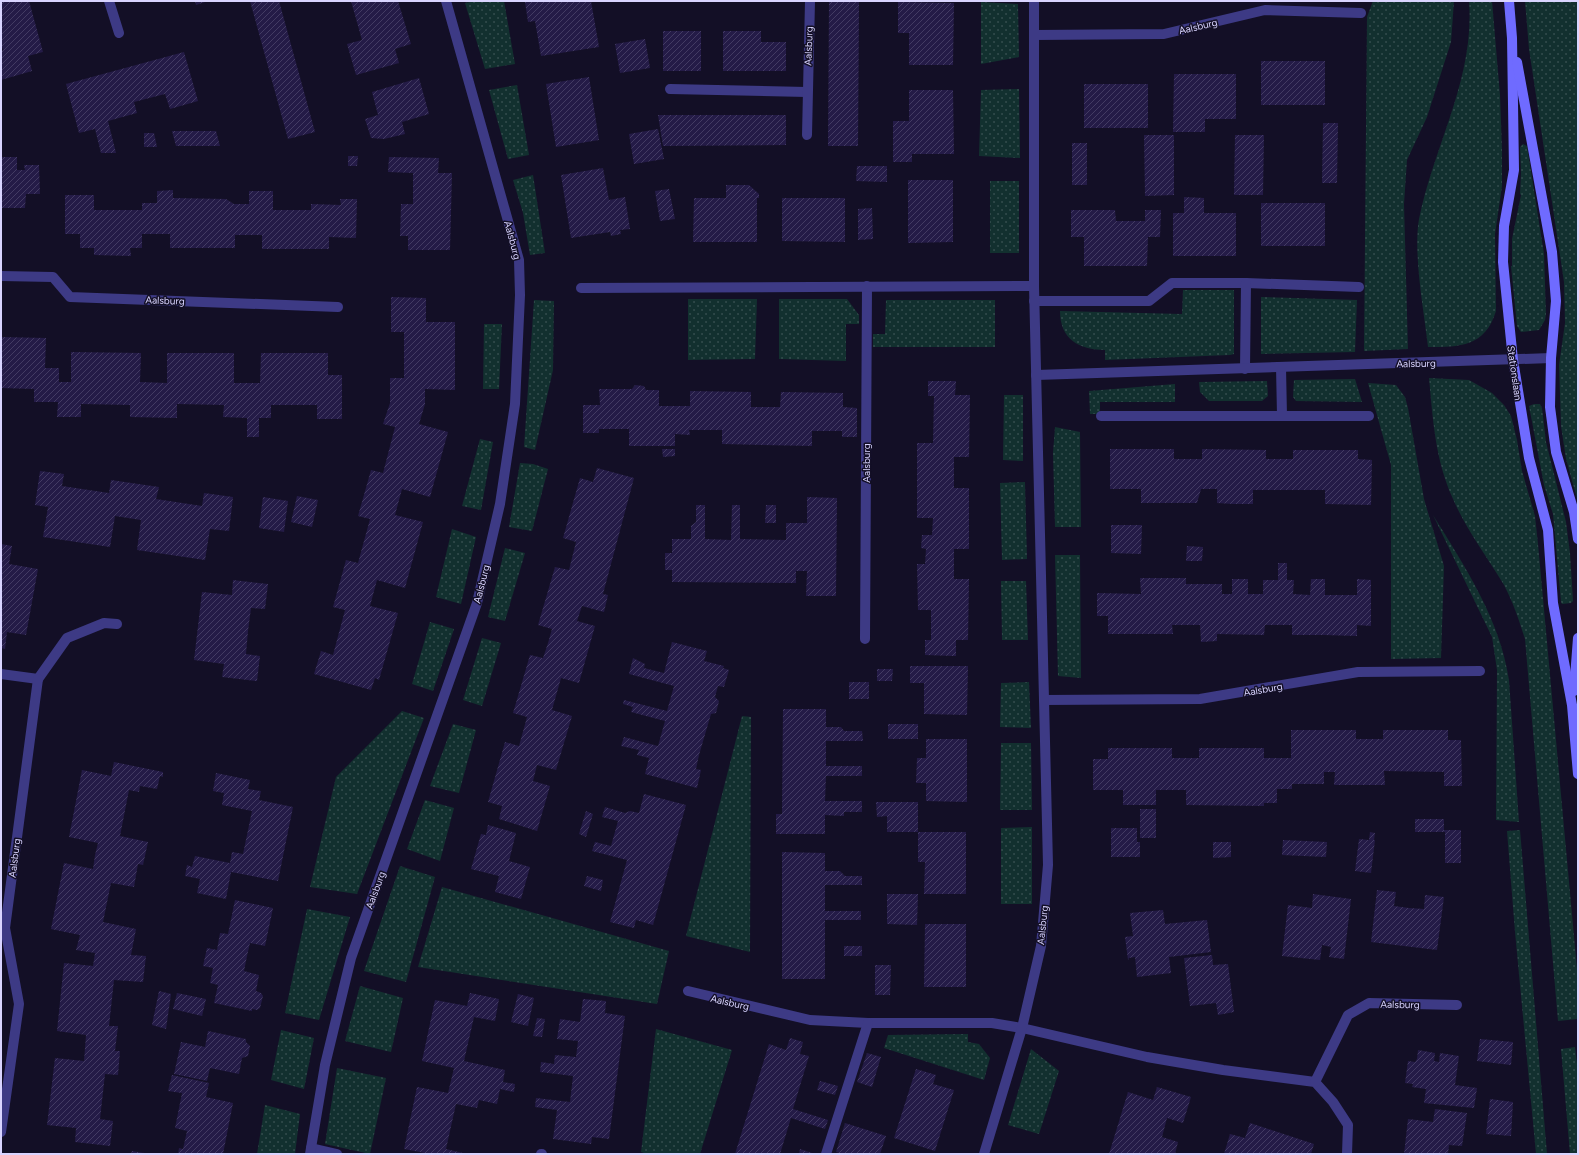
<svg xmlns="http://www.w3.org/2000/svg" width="1579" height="1155" viewBox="0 0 1579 1155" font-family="Figtree,sans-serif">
<defs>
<pattern id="grass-dots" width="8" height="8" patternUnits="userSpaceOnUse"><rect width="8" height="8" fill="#12302f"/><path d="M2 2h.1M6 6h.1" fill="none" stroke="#344d4e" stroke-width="1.8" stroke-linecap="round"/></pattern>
<pattern id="building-hatch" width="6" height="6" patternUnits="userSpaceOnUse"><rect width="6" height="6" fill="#241b47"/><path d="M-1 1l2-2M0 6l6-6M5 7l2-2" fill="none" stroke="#433b63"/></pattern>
</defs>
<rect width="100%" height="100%" fill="#130f26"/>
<g fill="url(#grass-dots)">
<path d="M475,1H504L515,64L485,69L465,3Z"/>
<path d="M1373,1H1454L1451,42L1427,117L1407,160L1404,204L1408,349L1364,351L1367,17Z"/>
<path d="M1469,1H1492L1500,95L1502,149V186L1495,234L1496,311C1485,347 1460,347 1428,347C1424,311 1413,254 1419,219C1434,145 1475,78 1469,1Z"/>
<path d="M1525,1H1578V502L1566,459L1561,426L1559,365L1565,323L1564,282L1529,49Z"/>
<path d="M981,2L1018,4L1019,57L981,64Z"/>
<path d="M517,85L529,155L508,159L489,90Z"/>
<path d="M1019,89L1020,158L979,156L981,90Z"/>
<path d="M1523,144L1527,146L1544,254L1546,314L1545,320L1539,330L1521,332L1517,326L1511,266H1512V239L1521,195L1520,194L1521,173L1520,147Z"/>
<path d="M533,175L545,253L530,255L523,213L513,180Z"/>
<rect x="990" y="181" width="29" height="72"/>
<path d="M1183,290H1234V354L1230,355L1105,360V350C1079,350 1060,339 1060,311L1182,314Z"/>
<path d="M1261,297L1357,300L1355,352L1261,354Z"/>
<path d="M688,299H757L755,359L688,360Z"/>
<path d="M779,299H847L859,315V324H846V361L779,359Z"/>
<path d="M534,300L554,301L553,370L535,450L524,447Z"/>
<path d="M886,300H995V347H873V334H885Z"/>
<path d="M484,324H502L499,389H483Z"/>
<path d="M1429,378L1469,380L1492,393L1504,405L1511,416L1517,440L1522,471L1535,516L1538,544L1578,980V1019L1558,1021L1525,639C1519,620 1513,602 1504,585C1487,557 1466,529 1453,499C1435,459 1433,420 1429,378Z"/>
<path d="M1355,379L1362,402L1296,401L1293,397L1294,380Z"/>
<path d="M1267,381L1268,396L1262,401H1209L1200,392L1199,382Z"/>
<path d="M1368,383L1396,385L1405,397L1408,408L1424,499L1444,566L1441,658L1391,659V465Z"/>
<path d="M1175,384V402H1100V414H1090L1089,391Z"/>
<path d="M1004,395H1023V461L1003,460Z"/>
<path d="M1534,404H1540L1542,408L1546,442L1566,522L1570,553L1573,601L1571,603L1562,604L1561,602L1553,514L1544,485L1529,406Z"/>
<path d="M1055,427L1080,432L1081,527H1055L1053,453Z"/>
<path d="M480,439L493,442L481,510L462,506Z"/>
<path d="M520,463L533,464L548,469L532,531L509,527Z"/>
<path d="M1025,482L1027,559L1002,560L1000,483Z"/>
<path d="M1433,515C1465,567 1500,619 1509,680L1519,822L1496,820L1497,670L1492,637Z"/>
<path d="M452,529L476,537L461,604L436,597Z"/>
<path d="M505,548L525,553L505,621L488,617Z"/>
<path d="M1055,555H1080L1081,678L1058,676Z"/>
<path d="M1001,581H1026L1028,640H1002Z"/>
<path d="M430,622L454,629L433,691L412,684Z"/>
<path d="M482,638L501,643L482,706L463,700Z"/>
<path d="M1029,682L1031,728L1000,727L1001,683Z"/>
<path d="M402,711L424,718L357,894L310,887L336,777Z"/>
<path d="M742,716L751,717L750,952L686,936Z"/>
<path d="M453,724L476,730L459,793L430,786Z"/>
<path d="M1001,743H1031L1032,810H1000Z"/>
<path d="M425,800L454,808L440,861L407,849Z"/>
<path d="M1032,827V904H1001V828Z"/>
<path d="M1520,830L1547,1154H1536L1515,932L1507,831Z"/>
<path d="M400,866L435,877L406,982L364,971Z"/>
<path d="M442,887L669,951L657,1004L418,967Z"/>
<path d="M307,909L350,917L319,1020L285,1013Z"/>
<path d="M360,986L403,998L391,1052L345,1041Z"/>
<path d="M656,1029L732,1050L700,1154H647L641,1152Z"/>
<path d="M281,1030L314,1038L304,1089L271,1080Z"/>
<path d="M968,1034V1042L979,1044L990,1058L984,1080L884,1048L888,1035Z"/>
<path d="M1575,1047L1578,1072V1154H1570L1561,1049Z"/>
<path d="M1031,1049L1059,1071L1039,1134L1008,1125Z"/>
<path d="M337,1068L386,1078L370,1154L325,1144Z"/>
<path d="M265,1105L300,1114L295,1154H257Z"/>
</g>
<g fill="url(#building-hatch)">
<path d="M1,1H29L43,52L28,56L32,71L1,80V51L3,50L1,44Z"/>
<path d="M195,1H208L196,5Z"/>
<path d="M250,1H279L315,132L288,139Z"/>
<path d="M351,1H398L411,44L395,49L399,63L356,75L347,44L362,40Z"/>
<path d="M591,1L599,47L541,56L535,21L528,22L525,2Z"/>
<path d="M829,1H859L858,146H828Z"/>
<path d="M898,2L954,3L953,65H909V33H898Z"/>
<rect x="663" y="31" width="38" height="40"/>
<path d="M723,31H761V42H786V71H723Z"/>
<path d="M645,39L650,68L620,73L615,44Z"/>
<path d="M184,52L198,101L170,109L165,94L134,102L137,113L108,121L116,153H101L95,129L79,133L66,84Z"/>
<rect x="1261" y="61" width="64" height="44"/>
<path d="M1174,74H1236V119H1205V132H1173Z"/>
<path d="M589,77L599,140L556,147L546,84Z"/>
<path d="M419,78L429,114L402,122L405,134L384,139L371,138L365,119L378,115L372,92Z"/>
<rect x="1084" y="84" width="64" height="44"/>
<path d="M909,90H953L954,154H912V162H893V121H909Z"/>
<path d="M658,115H786V145L663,146Z"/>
<path d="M1323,123H1338L1337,183H1322Z"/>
<path d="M658,129L664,159L634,164L629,134Z"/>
<path d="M172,131H216L220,146H176Z"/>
<path d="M144,133H154L157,147H144Z"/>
<path d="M1144,135H1174V195L1145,196Z"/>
<path d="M1235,135H1264L1263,195H1234Z"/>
<rect x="1072" y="143" width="15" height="42"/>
<path d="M348,156H358L357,166H348Z"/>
<path d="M1,157H17V170H25L24,165H39L40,194H26L25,208H1Z"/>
<path d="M389,157L439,158L438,173H452L450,250H408V236H400L401,204H413V173L388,172Z"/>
<path d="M857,166H887V182L856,181Z"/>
<path d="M603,168L609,200L625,197L630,229L620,230L621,234L611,236L610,232L571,238L561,175Z"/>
<path d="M908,180H953V242L908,243Z"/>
<path d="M726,185H749L759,194V198H757V242H693L694,198H726Z"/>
<path d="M669,189L675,219L660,221L655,191Z"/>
<path d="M173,190V198L226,199L234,204H249V191H273V210H311V204L341,205L340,199H357L356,238L329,237V249H262V235H235V248H170V234H142V248H130L131,256L94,255V248H80V234H65V195H94V210H142V203H157V191Z"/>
<path d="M1184,197L1204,198V213H1236V256H1173V213H1184Z"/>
<path d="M782,198H845V242L782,241Z"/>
<rect x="1261" y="203" width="64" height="43"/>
<path d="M872,208L873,239L858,240V209Z"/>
<path d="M1071,210H1115L1116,221H1145V210H1161L1160,237H1148L1147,266H1084V237H1071Z"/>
<path d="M391,297L426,298V322H455V390L425,389V404L419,424L448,432L430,497L402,489L395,515L423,522L405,588L377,580L370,606L398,613L379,680L375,678L371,690L314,674L321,651L333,655L345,610L333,607L346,560L358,563L370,519L358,516L371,470L383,473L395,427L383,424L390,403V378H404V332H391Z"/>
<path d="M1,337L46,338L45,368H59V382H71V352L141,353L140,382L167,383V353H234V383H260L261,353H328V375H342V419H317V405H271V418H259V437H247V418L223,417L224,405L177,404V418L130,417V405L81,404V417H57L58,402H34V389L1,388Z"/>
<path d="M928,381H956L955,395H970L969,457H954V488H969V549H954V579H969L968,640H956V656H953L925,655V640H931V610H918L917,564H925L926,549L921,548L922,535H932L933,518H917V443H933L934,396H928Z"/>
<path d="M635,385L644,386L646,390H659V406H690V391L751,392V407H780L781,392L843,393V407L857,408V437H842V431H812V446L722,444V430H689L690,435L675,434V446H629V429H599V433H583V405H600L599,389H632Z"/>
<path d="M662,449H675V456L663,457Z"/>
<path d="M1110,449H1174V459H1202V449L1266,450V459H1293V450H1358V459L1372,460L1371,505L1325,504V490H1253V504H1233L1217,503V489H1201L1197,503H1141V489H1110Z"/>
<path d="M597,468L634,478L603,594L608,595L604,612L582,606L577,621L595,626L579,683L561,678L552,710L572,716L556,770L537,765L533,781L550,786L537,831L499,819L502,806L488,802L505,742L519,746L527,717L513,713L530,655L543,658L548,643L552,629L538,625L555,567L569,570L576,542L563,538L580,478L593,482Z"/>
<path d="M40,471L64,474L62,486L109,493L111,480L159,487L156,499L202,506L204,493L233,497L229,531L210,529L205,560L137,550L141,520L115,516L110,547L43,537L48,507L35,505Z"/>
<path d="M297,496L318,500L312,527L291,522Z"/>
<path d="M263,497L288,501L284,532L259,528Z"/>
<path d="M807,497L837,498L836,596H806L807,571H796V583L672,582V570H665V553H672V539H691V526L696,522V505H705V539L731,540L732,505H740V539L786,540V523H807Z"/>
<path d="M766,505H776V523H765Z"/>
<path d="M1111,525H1142L1141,554L1111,553Z"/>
<path d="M1,544L12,546L9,564L38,569L26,635L7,632L5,649L1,648Z"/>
<path d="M1187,546L1203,547L1202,561H1186Z"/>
<path d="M1278,563H1287V580H1294L1293,594L1310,595L1311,579H1325V595H1357V579L1371,580V626L1357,625V636L1324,635H1292V625H1265L1264,635L1217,634V641L1201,642L1200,625H1172L1173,634H1108V616H1097V593L1141,594L1140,578H1186V584H1222V594H1232V579H1248V594H1263V580H1278Z"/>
<path d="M233,580L268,584L265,609L251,608L248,631L246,654L260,656L257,681L222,677L224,664L194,660L202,592L232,595Z"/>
<path d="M672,642L707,651L704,661L724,666L723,668L729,670L724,687L718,686L715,697L719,701L716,713L711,714L699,755L696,769L701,770L697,788L645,774L649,758L637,755L639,750L621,746L624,737L658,746L665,721L631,712L633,707L623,704L624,700L667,711L674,686L629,674L633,658L645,664L644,668L664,673Z"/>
<path d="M910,666H968L967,715L924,714V683H910Z"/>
<path d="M877,669H893L892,681H877Z"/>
<rect x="849" y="682" width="20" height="17"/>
<path d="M783,709H826V727H841L844,731H862L863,741H826V766H862V776H826L825,801H862V812H844V816L825,815V834H776V814H782Z"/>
<rect x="888" y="724" width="30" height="15"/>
<path d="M1291,730H1356V739H1383V730H1448V740H1461L1462,786H1444V772L1384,771L1385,785H1334L1335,772H1324V784H1292V789H1277V803H1264V806L1186,805V790H1156V805H1123V790H1093V759H1108V748H1172V758H1199V748H1264V758H1291Z"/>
<path d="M926,739H967V802L926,801V783H916L917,758H926Z"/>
<path d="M114,762L163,772V777L160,776L157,789L140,786L139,792L129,790L120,836L148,842L143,865L138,864L134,887L111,883L103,922L136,929L131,955L146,956L143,982L114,980L109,1026H118L115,1051H120L118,1075L105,1074L100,1119L113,1121L110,1146L75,1142L76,1128L47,1125L55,1058L84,1061L86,1035L57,1031L64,963L93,966L95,953L76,950L80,935L51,929L64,863L93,869L95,855L98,843L69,837L82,770L111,776Z"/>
<path d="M216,773L250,780L248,789L261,791L259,800L293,807L278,881L231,872L226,899L197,893L200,879L185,876L187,865L192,867L195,856L230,863L232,852L243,854L252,811L222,805L224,793L213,791Z"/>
<path d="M644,794L686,805L653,925L636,920L634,928L610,922L627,860L592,851L595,842L611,846L618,821L602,817L605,807L625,813L630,811L639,813Z"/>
<path d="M876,802H918V832H966V894H924L925,862H918V832H887V816L877,817Z"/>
<rect x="1140" y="809" width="16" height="29"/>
<path d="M586,811L593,814L586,837L579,834Z"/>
<path d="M1415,819H1444V830H1461V863H1445V832H1415Z"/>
<path d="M488,825L516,833L509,861L530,867L521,899L495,892L499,876L471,869L481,834L486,835Z"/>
<path d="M1111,828H1137V842H1140V857H1111Z"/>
<path d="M1370,832L1375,833L1374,840H1375L1371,873L1355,871L1359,839L1369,840Z"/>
<path d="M1283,840L1327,842L1326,857L1282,855Z"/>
<path d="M1213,842H1231V857L1213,858Z"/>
<path d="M782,852L825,853V871H840L845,876H862V885H825V911H861V920H825V979H782Z"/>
<path d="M587,876L603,880L601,891L584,886Z"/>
<path d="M1377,890L1396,892L1394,906L1409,908L1424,909L1425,895L1444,897L1437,950L1371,942Z"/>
<path d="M887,894H918L917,925L887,924Z"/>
<path d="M1313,894L1351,899L1344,959L1329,957L1331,947L1322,945L1320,960L1282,956L1288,905L1312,908Z"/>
<path d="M235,900L273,908L265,946L250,943L247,956L244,971L259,975L256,991L261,993L263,996L260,1008L257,1010L252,1009V1011L214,1003L218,985L210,983L213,968L203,966L207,948L217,950L220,933L228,934Z"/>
<path d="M1163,910L1165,924L1207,920L1211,952L1169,957L1171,973L1137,977L1135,957L1129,958L1128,960L1125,937L1133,936L1130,913Z"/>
<path d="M925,924H966V987H924Z"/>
<rect x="844" y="946" width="18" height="10"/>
<path d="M1212,955L1213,965L1228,964L1234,1012L1218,1015L1216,1003L1190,1006L1184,958Z"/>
<path d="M875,965H891L890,995H875Z"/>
<path d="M159,991L171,994L166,1029L152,1025Z"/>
<path d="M177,993L206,999L202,1016L173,1009Z"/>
<path d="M470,993L499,999L495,1021L474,1017L464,1061L505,1070L503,1082L515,1084L514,1092L500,1089L497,1104L479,1100L477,1108L456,1104L446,1149L467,1154H430L404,1149L417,1087L448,1093L454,1068L422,1061L435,1000L467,1006Z"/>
<path d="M518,994L534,998L528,1026L511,1022Z"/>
<path d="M583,999L606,1001L605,1013L625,1016L609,1139L592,1137L591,1144L553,1139L557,1110L535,1107L536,1098L570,1102L573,1076L540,1072L541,1062L554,1064L555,1055L576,1057L578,1041L557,1039L560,1019L580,1022Z"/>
<path d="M537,1018L545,1019L542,1037L533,1036Z"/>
<path d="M208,1031L246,1039V1042L250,1046L248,1056L242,1058L239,1074L210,1068L207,1081L174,1074L181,1042L205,1047Z"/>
<path d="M790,1038L803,1042L800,1054L809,1056L793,1109L828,1120L825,1129L791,1118L780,1154H735L769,1044L786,1050Z"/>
<path d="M1480,1039L1513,1042L1511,1065L1477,1061Z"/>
<path d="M1418,1050L1435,1053L1434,1061L1439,1062L1440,1053L1459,1056L1455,1085L1477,1088L1474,1108L1424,1103L1426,1089L1412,1087L1413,1084L1405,1083L1408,1061L1415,1062L1417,1059Z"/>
<path d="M867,1053L881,1057L872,1087L857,1082Z"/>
<path d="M916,1069L936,1075L933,1084L954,1090L935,1151L894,1138Z"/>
<path d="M172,1075L209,1083L206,1097L233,1103L223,1154H178L179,1148L183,1149L187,1131L175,1128L182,1093L168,1091Z"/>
<path d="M820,1081L838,1086L835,1095L817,1090Z"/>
<path d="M1157,1087L1191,1097L1183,1123L1167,1118L1162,1137L1178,1142L1175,1154H1109L1128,1092L1153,1100Z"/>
<path d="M1490,1099L1513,1102L1511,1136L1486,1134Z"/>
<path d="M1435,1109L1467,1113L1462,1146L1449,1145L1448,1154H1404L1408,1119L1433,1122Z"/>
<path d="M845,1123L886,1136L880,1154H842L836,1152Z"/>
<path d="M1250,1123L1314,1144L1311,1154H1224L1230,1134L1245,1138Z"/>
<path d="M800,1149L815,1154H799Z"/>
<path d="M132,1151L144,1153V1154H131Z"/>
</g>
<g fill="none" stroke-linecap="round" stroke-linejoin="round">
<g stroke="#3d3a85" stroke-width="10">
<path d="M1034,301H1149L1172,283H1246L1359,287"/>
<path d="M1281,367L1282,416"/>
<path d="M1245,369L1246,283"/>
<path d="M1101,416H1369"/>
<path d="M865,639L867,286"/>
<path d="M311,1148L337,1154"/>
<path d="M541,1154H542"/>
</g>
<g stroke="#3d3a85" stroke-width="10">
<path d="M109,1L119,33"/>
<path d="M1034,35L1164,34L1265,10L1361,13"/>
<path d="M670,89L807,92"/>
<path d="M807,135L810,1"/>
<path d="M1,276L53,277L70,297L338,307"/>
<path d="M581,288L1034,286"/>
<path d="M1036,375L1551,358"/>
<path d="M1,674L38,679L67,638L104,623L117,624"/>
<path d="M1044,700L1200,699L1358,672L1480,671"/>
<path d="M688,991L810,1020L868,1023H992L1022,1028L1147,1057L1223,1070L1315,1082L1333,1102L1348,1125L1347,1154"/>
<path d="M1315,1082L1348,1015L1369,1003L1457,1005"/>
<path d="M1,1132L19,1004L5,928L38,679"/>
<path d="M310,1154L325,1065L351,958L477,603L500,504L515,404L520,295L519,260L446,1"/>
<path d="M826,1154L868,1023"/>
<path d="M984,1154L1022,1028L1041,946L1048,865L1034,286V1"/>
</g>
<g stroke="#6f6bff" stroke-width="10">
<path d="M1509,1L1512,38L1514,170L1504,226L1503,262L1513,360L1529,458L1548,530L1553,603L1572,705L1578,774"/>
<path d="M1517,62L1552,252L1556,301L1551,358L1550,407L1556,452L1574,512L1578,539"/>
<path d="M1574,691L1578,638"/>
</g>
</g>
<g text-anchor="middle" stroke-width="3" stroke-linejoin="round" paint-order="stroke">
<g font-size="10" fill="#d9d4ff" stroke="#130f26">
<text transform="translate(1198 26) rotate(-13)" y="4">Aalsburg</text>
<text transform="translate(808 46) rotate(-88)" y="4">Aalsburg</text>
<text transform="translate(513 240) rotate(75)" y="4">Aalsburg</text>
<text transform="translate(165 300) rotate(2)" y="4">Aalsburg</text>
<text transform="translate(1416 363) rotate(-1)" y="4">Aalsburg</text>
<text transform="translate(1515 373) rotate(82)" y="4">Stationslaan</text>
<text transform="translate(866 463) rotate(-90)" y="4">Aalsburg</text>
<text transform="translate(481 584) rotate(-76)" y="4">Aalsburg</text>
<text transform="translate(1263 689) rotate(-10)" y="4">Aalsburg</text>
<text transform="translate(14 858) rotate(-83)" y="4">Aalsburg</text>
<text transform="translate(375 890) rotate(-70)" y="4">Aalsburg</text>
<text transform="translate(1042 925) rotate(-84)" y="4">Aalsburg</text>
<text transform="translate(730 1002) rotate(13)" y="4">Aalsburg</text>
<text transform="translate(1400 1004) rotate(1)" y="4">Aalsburg</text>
</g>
</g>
<rect width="1579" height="1155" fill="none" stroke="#d9d4ff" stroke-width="4"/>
</svg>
